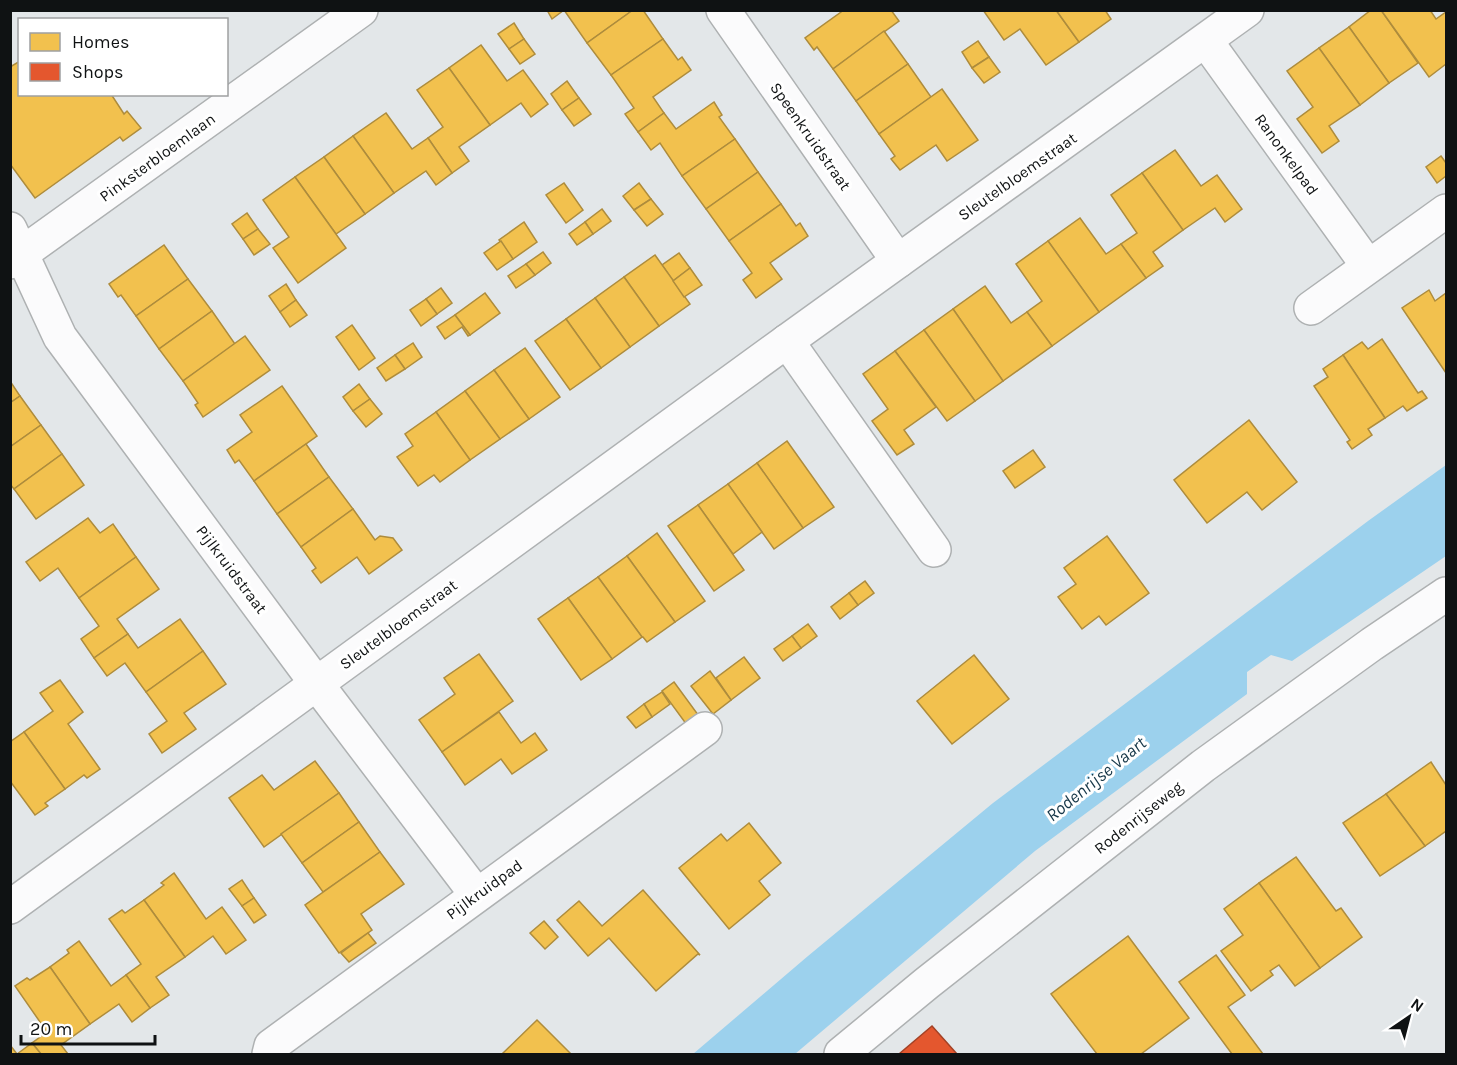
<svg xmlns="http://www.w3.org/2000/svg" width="1457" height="1065" viewBox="0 0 1457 1065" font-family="Karla,sans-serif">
<rect width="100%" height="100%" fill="#e3e7e9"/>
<path fill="#9cd1ed" d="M1446,465V556L1292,661L1271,655L1247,672V694L1035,851L795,1054H693L808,956L993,803L1368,521Z"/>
<g fill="#f2c14e" stroke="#ae8c3c" stroke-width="1.5">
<path d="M547,10H564L552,19Z"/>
<path d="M564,10H633L587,43Z"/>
<path d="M633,10H643L663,39L611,75L587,43Z"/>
<path d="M840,10H891L899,21L833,69L817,47L814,50L805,38L841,12Z"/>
<path d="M983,10H1056L1079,42L1046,65L1020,29L1004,40Z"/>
<path d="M1056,10H1105L1111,19L1079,42Z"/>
<path d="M1371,10H1381L1418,63L1389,83L1349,27Z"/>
<path d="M1381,10H1430L1436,19L1446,12V64L1429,77Z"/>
<path d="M514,23L524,39L509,49L498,34Z"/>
<path d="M1349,27L1389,83L1360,105L1319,48Z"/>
<path d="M884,31L908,64L856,101L833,69Z"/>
<path d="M524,39L535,54L520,64L509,49Z"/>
<path d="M663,39L678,60L682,57L691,70L653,97L664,113L638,132L625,114L634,108L611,75Z"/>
<path d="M978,41L989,57L972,68L962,52Z"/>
<path d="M481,45L507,81L523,70L548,104L531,117L521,103L490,125L449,68Z"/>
<path d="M1319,48L1360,105L1329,126L1339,141L1322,153L1297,119L1313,107L1287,71Z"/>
<path d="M989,57L1000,72L984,83L972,68Z"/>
<path d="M20,61V94H111L124,114L127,111L141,128L123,141L120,137L35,198L10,164V67Z"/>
<path d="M908,64L931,97L879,134L856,101Z"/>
<path d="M449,68L490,125L459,147L469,161L452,173L428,138L443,127L417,90Z"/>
<path d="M567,81L579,98L562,110L551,94Z"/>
<path d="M942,89L978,140L947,161L936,145L900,170L891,159L895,156L879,134Z"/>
<path d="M579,98L591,114L574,126L562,110Z"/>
<path d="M714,102L722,115L719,117L735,139L682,176L660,143L651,150L638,132L664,113L676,129Z"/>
<path d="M386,113L412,149L428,138L452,173L436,185L426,171L394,193L353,136Z"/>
<path d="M353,136L394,193L365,214L324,157Z"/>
<path d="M735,139L758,172L706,209L682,176Z"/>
<path d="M1175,150L1201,186L1217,175L1242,209L1225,222L1215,208L1183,230L1142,173Z"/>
<path d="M1441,156L1446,163V176L1437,183L1426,167Z"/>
<path d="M324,157L365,214L336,234L295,177Z"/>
<path d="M758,172L781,204L729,241L706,209Z"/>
<path d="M1142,173L1183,230L1153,252L1163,266L1146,278L1121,244L1137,233L1111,195Z"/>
<path d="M295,177L346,248L298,283L273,248L289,237L263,200Z"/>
<path d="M564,183L583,210L566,223L546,195Z"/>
<path d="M639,183L651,199L634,210L623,196Z"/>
<path d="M651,199L663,214L647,226L634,210Z"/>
<path d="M781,204L796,226L800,223L808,236L770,263L782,279L756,298L743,280L752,273L729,241Z"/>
<path d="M602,209L611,221L593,234L585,222Z"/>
<path d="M247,213L258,229L243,239L232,224Z"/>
<path d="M1080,218L1106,254L1121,244L1146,278L1099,312L1048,241Z"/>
<path d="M524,222L537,242L513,259L499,240Z"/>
<path d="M585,222L593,234L577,245L569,234Z"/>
<path d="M258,229L270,244L254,255L243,239Z"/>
<path d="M501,241L513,259L497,270L484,253Z"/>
<path d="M1048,241L1099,312L1052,346L1027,312L1042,301L1016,264Z"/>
<path d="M164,245L188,279L136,316L121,295L118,297L109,284Z"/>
<path d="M543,252L551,263L535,275L526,264Z"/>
<path d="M679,253L690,268L673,281L662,265Z"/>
<path d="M655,255L690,304L659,326L624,277Z"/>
<path d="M526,264L535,275L516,288L508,276Z"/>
<path d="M690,268L702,285L684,297L673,281Z"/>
<path d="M624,277L659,326L630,347L595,298Z"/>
<path d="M188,279L212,311L159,349L136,316Z"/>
<path d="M286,284L296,300L280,312L269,296Z"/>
<path d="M985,286L1011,323L1027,312L1052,346L1003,381L953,309Z"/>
<path d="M441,288L452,303L437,314L426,299Z"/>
<path d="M1429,290L1435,301L1446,293V373L1402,308Z"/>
<path d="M485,293L500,313L470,335L455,315Z"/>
<path d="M595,298L630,347L601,368L566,319Z"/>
<path d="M426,299L437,314L421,326L410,310Z"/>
<path d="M296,300L307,315L290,327L280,312Z"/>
<path d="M953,309L1003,381L975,401L924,330Z"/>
<path d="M212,311L235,344L183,381L159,349Z"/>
<path d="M455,315L470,335L468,336L462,327L445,339L437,327Z"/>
<path d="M566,319L601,368L570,390L535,341Z"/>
<path d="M352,325L375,358L359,370L336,337Z"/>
<path d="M924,330L975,401L947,421L895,351Z"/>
<path d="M245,336L270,370L203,417L195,405L198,403L183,381Z"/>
<path d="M1382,339L1418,393L1422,391L1427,398L1407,411L1403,406L1385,418L1343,355L1362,342L1368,349Z"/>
<path d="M413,343L422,357L405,369L395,355Z"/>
<path d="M525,348L560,397L529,419L494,370Z"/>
<path d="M895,351L936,407L904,430L914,444L897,455L872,421L888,409L863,374Z"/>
<path d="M395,355L405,369L386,381L377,368Z"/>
<path d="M1343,355L1385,418L1368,429L1372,435L1352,449L1347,442L1350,440L1314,386L1328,377L1323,369Z"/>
<path d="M494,370L529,419L500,439L465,391Z"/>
<path d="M10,381L20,396L10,403Z"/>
<path d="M359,384L370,399L353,411L343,397Z"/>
<path d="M282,386L317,436L254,481L239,460L235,463L227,450L252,432L240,415Z"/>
<path d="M465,391L500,439L470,460L436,412Z"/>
<path d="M20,396L41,425L10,447V403Z"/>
<path d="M370,399L382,414L366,427L353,411Z"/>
<path d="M436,412L470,460L440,482L434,475L418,486L397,457L413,446L405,434Z"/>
<path d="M1249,420L1297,482L1262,510L1247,492L1207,523L1174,480Z"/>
<path d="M41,425L62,454L14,489L10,484V447Z"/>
<path d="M787,441L834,507L803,528L757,463Z"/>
<path d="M306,444L329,477L277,514L254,481Z"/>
<path d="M1033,450L1045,467L1015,488L1003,471Z"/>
<path d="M62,454L84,485L36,519L14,489Z"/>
<path d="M757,463L803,528L774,549L728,484Z"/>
<path d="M329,477L353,509L301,547L277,514Z"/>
<path d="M728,484L762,532L733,554L698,505Z"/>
<path d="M698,505L744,570L714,591L668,526Z"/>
<path d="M353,509L375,540L380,536L393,538L402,550L369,574L357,557L321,583L312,571L316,568L301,547Z"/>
<path d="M88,518L100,533L113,524L136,557L79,598L58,568L40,581L26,562Z"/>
<path d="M657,533L705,601L675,622L627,556Z"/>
<path d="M1107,536L1149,593L1106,625L1099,616L1082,629L1058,597L1076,584L1064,568Z"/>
<path d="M627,556L675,622L647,642L643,637H642L598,577Z"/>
<path d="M136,557L159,589L117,619L128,634L94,658L81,639L99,626L79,598Z"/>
<path d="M598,577L642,637L612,659L568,598Z"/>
<path d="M865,581L874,593L858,605L849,593Z"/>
<path d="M849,593L858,605L840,619L831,607Z"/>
<path d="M568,598L612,659L581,680L538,619Z"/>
<path d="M180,619L203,651L146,692L125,663L107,676L94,658L128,634L138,648Z"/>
<path d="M808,624L817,636L801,648L792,636Z"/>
<path d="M792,636L801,648L783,661L774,649Z"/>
<path d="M203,651L226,684L184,713L196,729L162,753L149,734L167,721L146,692Z"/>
<path d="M479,654L513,701L442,752L419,720L455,694L444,678Z"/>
<path d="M974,655L1009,699L952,744L917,701Z"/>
<path d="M744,657L760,678L731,700L716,678Z"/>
<path d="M710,671L731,700L713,714L691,686Z"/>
<path d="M60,680L83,712L68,724L100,769L87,778L84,775L65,789L24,732L53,711L40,693Z"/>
<path d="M674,682L707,727L695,736L662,691Z"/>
<path d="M662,692L670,704L652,717L644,704Z"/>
<path d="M644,704L652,717L636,728L627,717Z"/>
<path d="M499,712L521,743L535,733L547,750L512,774L501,759L465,785L442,752Z"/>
<path d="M24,732L65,789L45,803L48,806L35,815L10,781V742Z"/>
<path d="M315,761L339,793L264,847L229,798L262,775L274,790Z"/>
<path d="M1431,762L1446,785V831L1425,846L1386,794Z"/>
<path d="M339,793L359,822L302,863L281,834Z"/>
<path d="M1386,794L1425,846L1380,876L1343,823Z"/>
<path d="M359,822L380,852L323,892L302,863Z"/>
<path d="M749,823L781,863L759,881L770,895L729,929L679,868L721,834L727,841Z"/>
<path d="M380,852L404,884L361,914L372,930L339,953L305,905Z"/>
<path d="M1296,857L1336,911L1341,908L1362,937L1320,968L1259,883Z"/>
<path d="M174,873L206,919L222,907L246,940L226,954L213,936L185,957L144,900L164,885L161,883Z"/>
<path d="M242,880L254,898L242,906L229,889Z"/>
<path d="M1259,883L1320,968L1295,986L1279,965L1270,971L1273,975L1251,991L1221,951L1243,935L1224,909Z"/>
<path d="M643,890L700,955L698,954L656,991L609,938L588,956L557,920L579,901L602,926Z"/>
<path d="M254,898L266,915L254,923L242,906Z"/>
<path d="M144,900L185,957L156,977L169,995L150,1008L126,975L141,964L109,919L122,910L125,913Z"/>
<path d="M544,921L558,937L545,949L530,933Z"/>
<path d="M368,933L376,943L349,962L341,953Z"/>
<path d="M1128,936L1189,1018L1141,1054H1097L1051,994Z"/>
<path d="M79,941L111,986L126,975L150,1008L132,1022L119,1004L90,1024L50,967L69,953L67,950Z"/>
<path d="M1216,955L1245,995L1228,1007L1263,1054H1232L1179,982Z"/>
<path d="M50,967L90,1024L61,1045L68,1054H41L32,1043L47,1032L15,986L27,978L30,980Z"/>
<path d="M537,1020L571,1054H502Z"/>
<path d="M32,1043L41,1054H10V1045L17,1054Z"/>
</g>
<path fill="#e4572e" stroke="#a44226" stroke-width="1.5" d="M932,1026L957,1054H899Z"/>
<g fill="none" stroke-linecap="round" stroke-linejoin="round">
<defs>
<g id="street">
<path d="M723,10L898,261"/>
<path d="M1206,41L1368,266"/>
<path d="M10,229L60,337L316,683L476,894"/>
<path d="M10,262L361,10"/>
<path d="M1311,308L1446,211"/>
<path d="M787,341L934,550"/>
<path d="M10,907L787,341L1247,10"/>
<path d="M269,1054L271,1046L705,729"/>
<path d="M841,1054L927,983L1203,766L1372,644L1446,594"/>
</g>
</defs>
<use href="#street" stroke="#aeb1b2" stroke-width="36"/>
<use href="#street" stroke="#fbfbfc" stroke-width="33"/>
</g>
<g text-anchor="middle" stroke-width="6" stroke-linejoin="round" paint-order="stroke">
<g font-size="16" fill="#0f1213" stroke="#fff">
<text transform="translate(811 136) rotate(55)" y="6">Speenkruidstraat</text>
<text transform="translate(1287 154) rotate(54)" y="6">Ranonkelpad</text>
<text transform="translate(157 157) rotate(-36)" y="6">Pinksterbloemlaan</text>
<text transform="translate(1017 176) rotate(-35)" y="6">Sleutelbloemstraat</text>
<text transform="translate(232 569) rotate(53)" y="6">Pijlkruidstraat</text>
<text transform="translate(398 624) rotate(-36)" y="6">Sleutelbloemstraat</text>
<text transform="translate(1138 817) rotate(-38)" y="6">Rodenrijseweg</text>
<text transform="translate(484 889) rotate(-36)" y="6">Pijlkruidpad</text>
</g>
<g font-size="18" font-style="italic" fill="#163748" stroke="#fff">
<text transform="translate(1096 779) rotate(-39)" y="6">Rodenrijse Vaart</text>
</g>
</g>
<rect width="1457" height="1065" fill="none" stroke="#0f1213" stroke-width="24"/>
<rect x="18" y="18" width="210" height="78" fill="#ffffff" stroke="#9fa0a1" stroke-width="1.5"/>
<rect x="30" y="33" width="30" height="18" fill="#f2c14e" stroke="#9fa0a1" stroke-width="1.5"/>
<text x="72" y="48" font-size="18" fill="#0f1213">Homes</text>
<rect x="30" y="63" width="30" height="18" fill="#e4572e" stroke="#9fa0a1" stroke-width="1.5"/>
<text x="72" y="78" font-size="18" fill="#0f1213">Shops</text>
<g transform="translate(1409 1017) rotate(35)" stroke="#ffffff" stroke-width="4.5" paint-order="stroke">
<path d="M0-4.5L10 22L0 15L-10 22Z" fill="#0f1213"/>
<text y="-9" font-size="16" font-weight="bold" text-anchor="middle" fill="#0f1213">N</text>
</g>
<path d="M21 1035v9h134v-9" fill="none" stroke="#0f1213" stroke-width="3"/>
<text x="30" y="1035" font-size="18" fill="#0f1213" stroke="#ffffff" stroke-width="4.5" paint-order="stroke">20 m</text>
</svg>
